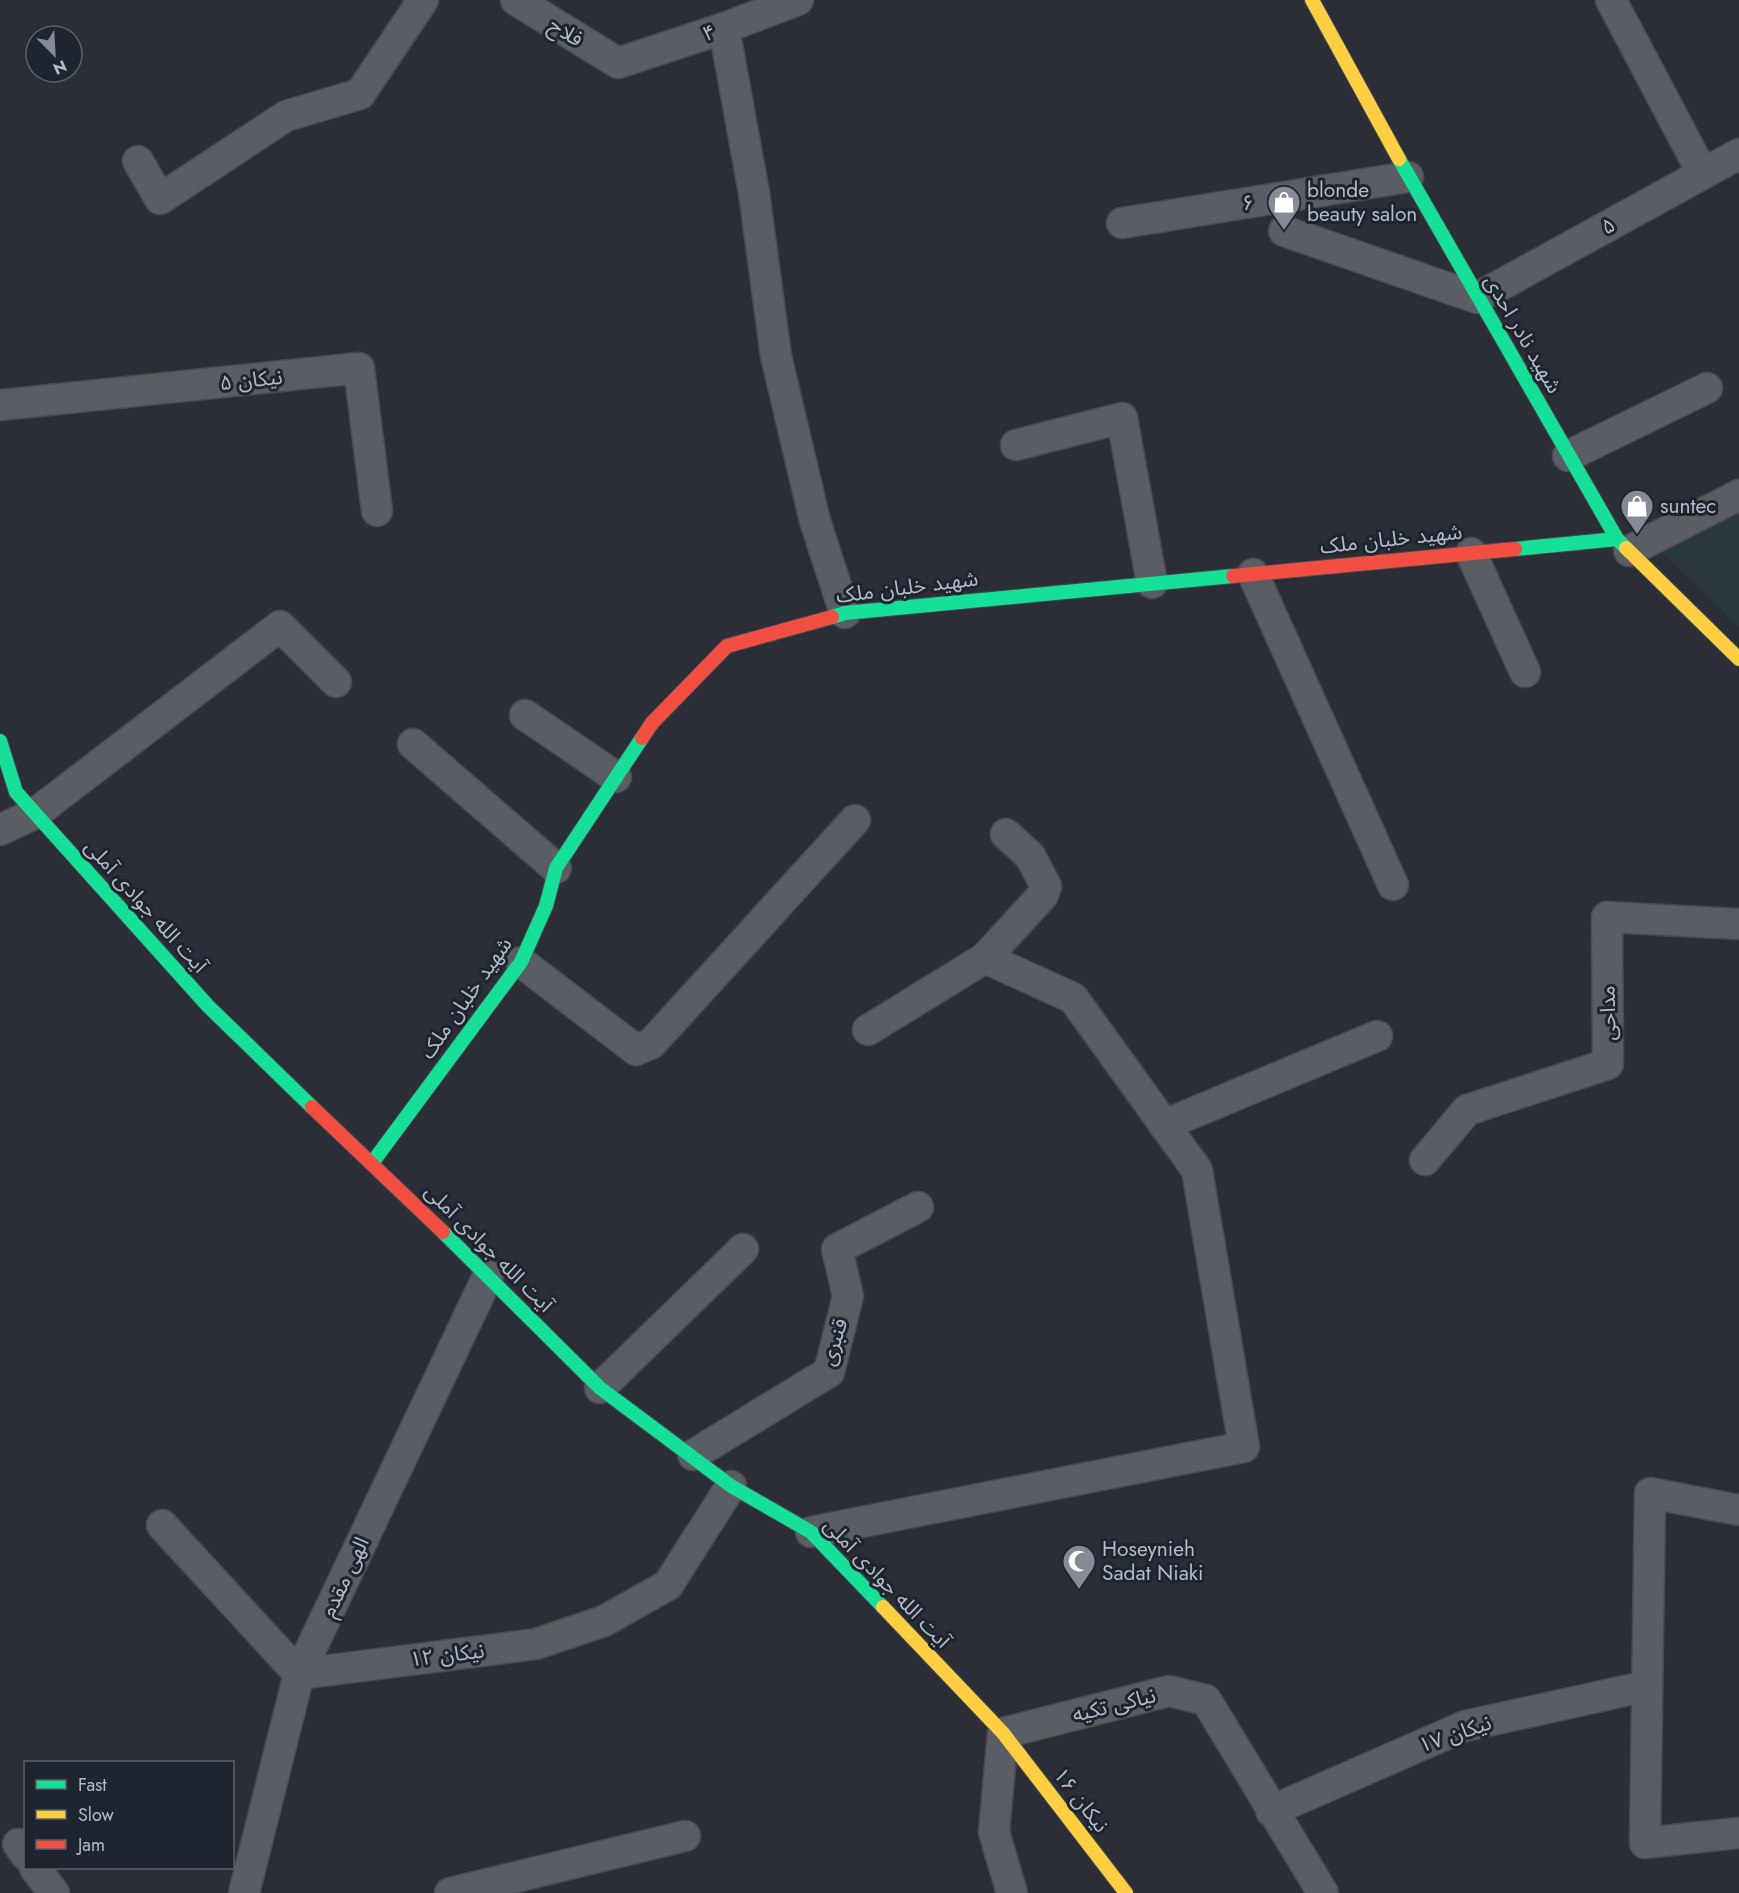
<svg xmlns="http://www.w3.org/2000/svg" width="1739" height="1893" viewBox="0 0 1739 1893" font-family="Jost,'Noto Sans Arabic',sans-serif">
<rect width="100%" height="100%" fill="#2b2e36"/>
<path fill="#29383c" d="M1739,504V627L1659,550Z"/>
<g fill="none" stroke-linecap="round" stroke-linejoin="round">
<defs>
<g id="street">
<path d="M516,0L618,63L724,28L798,0"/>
<path d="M1611,0L1703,174"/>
<path d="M724,28L754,193L776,356L815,521L845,613"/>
<path d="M138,161L160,199L286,116L360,94L423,0"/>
<path d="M1122,223L1408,177"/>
<path d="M1284,231L1477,298L1739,154"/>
<path d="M0,405L359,368L377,511"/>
<path d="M1016,445L1122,418L1152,583"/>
<path d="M1568,456L1707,388"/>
<path d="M1629,551L1739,495"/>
<path d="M1471,553L1525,672"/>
<path d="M1253,574L1393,885"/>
<path d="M525,715L616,777"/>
<path d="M413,744L556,868"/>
<path d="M0,830L36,813L280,626L336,682"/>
<path d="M521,962L636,1050L651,1044L855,820"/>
<path d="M868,1030L985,958"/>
<path d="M1164,1125L1377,1036"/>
<path d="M1425,1160L1467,1110L1608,1064L1607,917L1739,924"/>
<path d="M600,1388L743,1249"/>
<path d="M693,1455L829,1372L848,1296L837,1249L918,1207"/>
<path d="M1739,1510L1650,1493L1645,1843L1739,1833"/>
<path d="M162,1525L299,1674L536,1644L604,1621L668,1585L731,1486"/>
<path d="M811,1532L1244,1447L1197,1170L1073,998L985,958L1043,895L1046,886L1030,856L1006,834"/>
<path d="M1271,1811L1465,1726L1647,1686"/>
<path d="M18,1844L26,1855"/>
<path d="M35,1868L54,1893"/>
<path d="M244,1893L299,1674L488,1276"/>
<path d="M450,1893L685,1836"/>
<path d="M1012,1893L994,1832L1003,1733L1169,1691L1206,1700L1323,1893"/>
</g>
<g id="fast">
<path d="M1399,159L1617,539L1626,548"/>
<path d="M1515,549L1617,539"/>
<path d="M832,617L845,613L1233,576"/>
<path d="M0,741L16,792L208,1006L312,1107"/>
<path d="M372,1163L521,962L546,906L556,868L642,738"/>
<path d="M443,1232L600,1388L731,1486L811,1532L883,1607"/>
</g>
<g id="slow">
<path d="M1312,0L1399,159"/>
<path d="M1626,548L1739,659"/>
<path d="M883,1607L1003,1733L1126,1893"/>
</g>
<g id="jam">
<path d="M1233,576L1515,549"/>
<path d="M642,738L652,723L727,646L832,617"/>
<path d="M312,1107L443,1232"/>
</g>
</defs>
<use href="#street" stroke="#47494f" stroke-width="33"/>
<use href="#fast" stroke="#454950" stroke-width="16"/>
<use href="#slow" stroke="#454950" stroke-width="16"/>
<use href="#jam" stroke="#454950" stroke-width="16"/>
<use href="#street" stroke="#5a5d64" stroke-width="30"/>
<use href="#fast" stroke="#16e098" stroke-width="14"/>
<use href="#slow" stroke="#ffcf43" stroke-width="14"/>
<use href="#jam" stroke="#f24e42" stroke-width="14"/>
</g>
<defs>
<symbol id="shop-pin" viewBox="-11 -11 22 30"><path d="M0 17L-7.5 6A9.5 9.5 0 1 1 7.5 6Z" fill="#858a94" stroke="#1e2530"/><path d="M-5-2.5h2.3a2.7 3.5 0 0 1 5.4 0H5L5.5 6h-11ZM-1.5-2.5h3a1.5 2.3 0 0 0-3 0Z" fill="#fff"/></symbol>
<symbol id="mosque-pin" viewBox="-11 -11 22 30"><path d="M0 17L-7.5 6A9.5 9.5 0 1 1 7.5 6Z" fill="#858a94" stroke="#1e2530"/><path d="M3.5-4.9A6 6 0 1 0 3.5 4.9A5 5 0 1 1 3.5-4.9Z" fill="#fff"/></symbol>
</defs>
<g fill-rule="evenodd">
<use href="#shop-pin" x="1265" y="183" width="38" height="52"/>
<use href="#shop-pin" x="1618" y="487" width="38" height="52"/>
<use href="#mosque-pin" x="1060" y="1542" width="38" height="52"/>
</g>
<g text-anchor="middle" stroke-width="6" stroke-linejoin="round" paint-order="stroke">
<g font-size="21" fill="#b5bbc6" stroke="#1e2530">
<text transform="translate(566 32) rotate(31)" y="7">فلاح</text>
<text transform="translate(709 33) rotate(-18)" y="7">۴</text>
<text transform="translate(1248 203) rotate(-9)" y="7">۶</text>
<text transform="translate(1608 226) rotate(-29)" y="7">۵</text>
<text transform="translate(1523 334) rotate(60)" y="7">شهید نادر احدی</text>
<text transform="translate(251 380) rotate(-6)" y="7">نیکان ۵</text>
<text transform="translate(1391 539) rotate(-6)" y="7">شهید خلبان ملک</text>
<text transform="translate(907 587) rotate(-7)" y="7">شهید خلبان ملک</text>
<text transform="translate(146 906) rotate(48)" y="7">آیت الله جوادی آملی</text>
<text transform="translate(466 998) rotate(-55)" y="7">شهید خلبان ملک</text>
<text transform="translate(1608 1013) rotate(-91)" y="7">مداحی</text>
<text transform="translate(489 1248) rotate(45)" y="7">آیت الله جوادی آملی</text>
<text transform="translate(834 1342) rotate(-73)" y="7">قنبری</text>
<text transform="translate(345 1577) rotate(-65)" y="7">الهی مقدم</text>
<text transform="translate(887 1583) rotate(46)" y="7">آیت الله جوادی آملی</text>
<text transform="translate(447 1655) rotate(-7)" y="7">نیکان ۱۲</text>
<text transform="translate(1114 1705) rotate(-14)" y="7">نیاکی تکیه</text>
<text transform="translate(1455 1734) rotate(-19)" y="7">نیکان ۱۷</text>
<text transform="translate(1081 1800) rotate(52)" y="7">نیکان ۱۶</text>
</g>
<g font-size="21" fill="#b5bbc6" stroke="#1e2530" text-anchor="start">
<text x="1307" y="197">blonde<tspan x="1307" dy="24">beauty salon</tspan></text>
<text x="1660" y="513">suntec</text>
<text x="1102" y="1556">Hoseynieh<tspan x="1102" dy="24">Sadat Niaki</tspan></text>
</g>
</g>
<rect x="24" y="1761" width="210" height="108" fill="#1e2530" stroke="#5a616c" stroke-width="1.5"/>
<rect x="36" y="1780" width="30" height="9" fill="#16e098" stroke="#5a616c" stroke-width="1.5"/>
<text x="78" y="1791" font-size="18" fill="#b5bbc6">Fast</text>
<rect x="36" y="1810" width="30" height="9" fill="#ffcf43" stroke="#5a616c" stroke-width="1.5"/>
<text x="78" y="1821" font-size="18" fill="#b5bbc6">Slow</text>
<rect x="36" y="1840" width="30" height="9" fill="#f24e42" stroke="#5a616c" stroke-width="1.5"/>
<text x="78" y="1851" font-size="18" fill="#b5bbc6">Jam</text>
<g transform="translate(54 54) rotate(156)"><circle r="28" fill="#1e2530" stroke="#5a616c" stroke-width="1.5"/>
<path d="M0-4.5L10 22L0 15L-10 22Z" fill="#858a94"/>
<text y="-9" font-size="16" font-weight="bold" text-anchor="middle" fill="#b5bbc6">N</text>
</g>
</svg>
